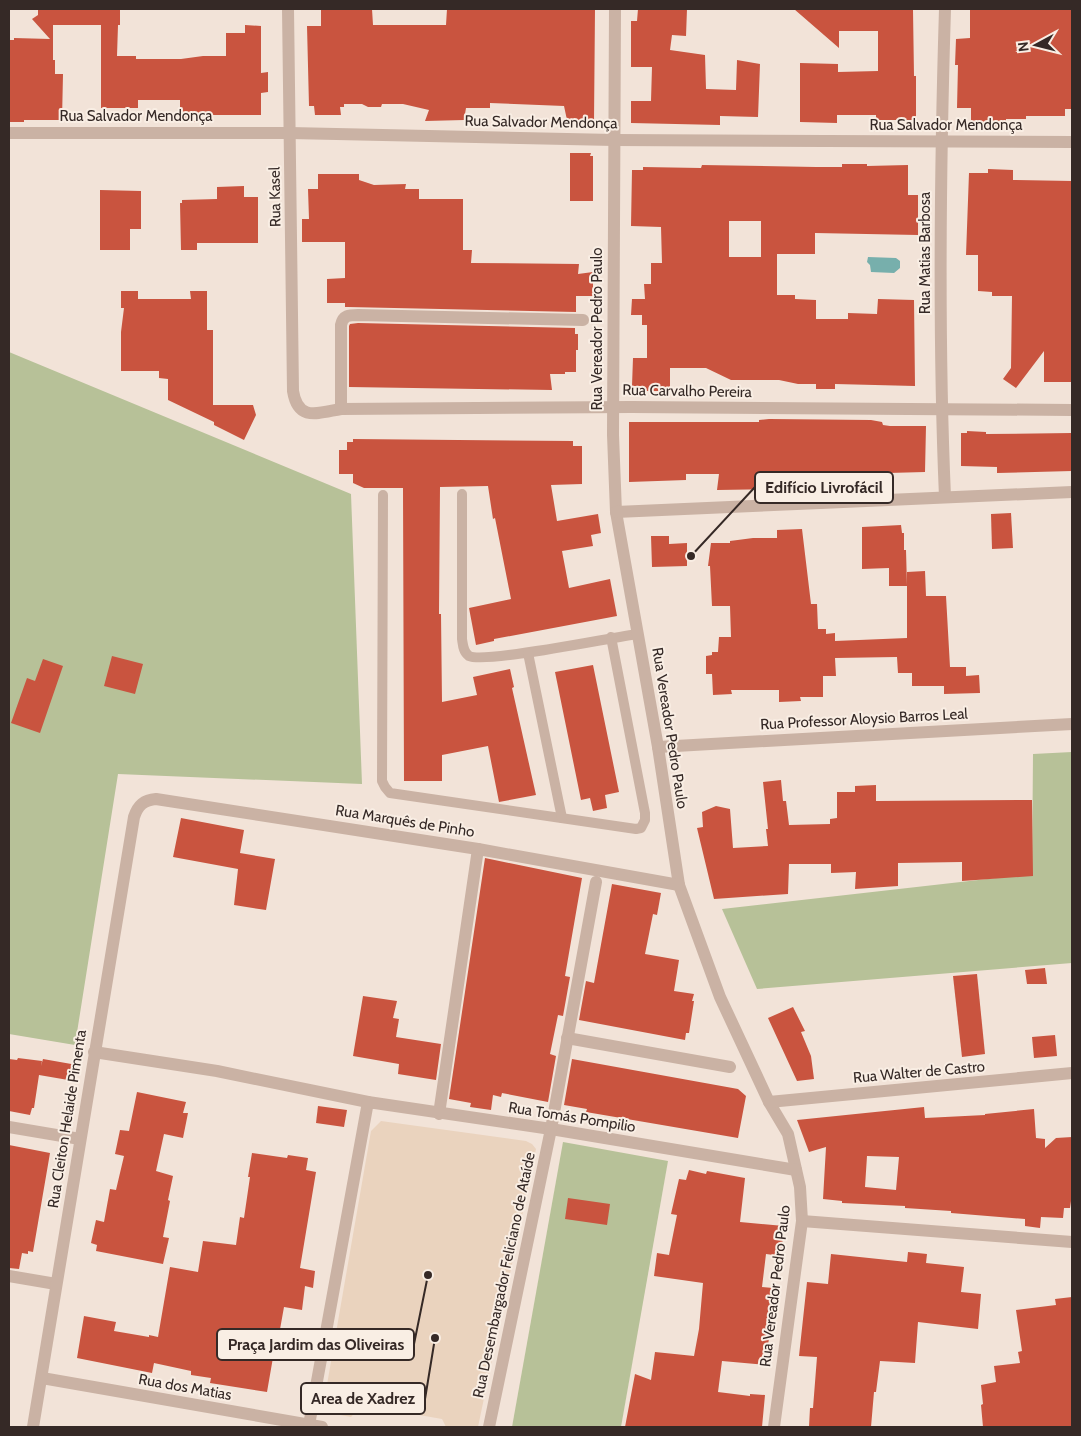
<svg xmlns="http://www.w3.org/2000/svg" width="1081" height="1436" viewBox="0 0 1081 1436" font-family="Cabin,sans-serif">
<rect width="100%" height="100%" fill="#f2e3d8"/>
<g fill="#b7c198">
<path d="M9,352L351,494L362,784L118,774L75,1045L9,1034Z"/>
<path d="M1072,752V963L757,989L722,909L1032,874L1033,754Z"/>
<path d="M563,1142L668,1161L621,1427H512Z"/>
</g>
<path fill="#ead3be" d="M381,1121L526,1141L532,1144L536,1149L478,1427H446L442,1419L362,1405L351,1417L330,1413L324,1402L371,1131Z"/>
<path fill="#77afac" d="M868,257L896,258L900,261V268L894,273L871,272L870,265L867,262Z"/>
<g fill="#c9543f" fill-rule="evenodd">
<path d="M38,9H120V25H118L117,56H136V59H181L203,56H226V33H245V25L261,26V73L268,72V92L261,93V115H202V121H199V122H180V100H138V108H101V25H53V60H55V74H63L62,120H24V122H9V40H14V38L50,39L32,19L38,15Z"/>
<path d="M321,9H372L373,25H446L447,9H595L594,121L567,120L564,106L490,103V108H466L464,120L425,121L429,110L403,104H382L381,107H368L362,104H344V107H340L341,115H315L314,106H309L307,26H321Z"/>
<path d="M638,9H687L686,36L672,35L670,50L705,55L706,89L736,90L737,60L760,64L758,117L720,116V125L631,123V101H651L652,67H631V21H637Z"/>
<path d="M794,9H908V10H913L914,76H916V120H876V115H837V123L800,122V63L838,64V72L878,71V31H839V48Z"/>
<path d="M970,9H1072V109H1065V116H1026V119H1006V127L971,126V108H957L958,65H955L956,39L970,38Z"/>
<path d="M570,153H591L590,156H593V201H570Z"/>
<path d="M842,164H867V166L908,165V195H918V235L815,233V254H777V295H795V299L816,300V319H848V313L877,314L878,299L914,300L915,386L835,384V389H816V384H798L779,380H731L706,368H670V391H644V386H632L633,358H647V325H642V315H631L632,299H645L644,284H651V263H662L661,227L631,226L632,170H643V167L701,168L702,165L816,167H842ZM729,221H761V257H729Z"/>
<path d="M988,169L1013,170V180L1072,181V382H1044V351L1016,388L1003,379L1011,368L1012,296H992V292L978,291V255H966L969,173H988Z"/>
<path d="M318,174H359V180L374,185L406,184L405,189H419V199H463V250H472L471,263L579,264L578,274L593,272V296H576V312L348,307H345V303H327V279L345,278V242H302V219H309L308,189H318Z"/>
<path d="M244,186V197H258V243H197V250H181L180,203H182V200L217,199V187Z"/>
<path d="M100,190L141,191V229H130V250H100Z"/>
<path d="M121,291H138V299H191L190,291H207V330H213V405H253L256,415L244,440L214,425V422L168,400V379L159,378V371H121V332L124,308H121Z"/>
<path d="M358,323L575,328V334H578V350H576V372H565V374H550L552,390L349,387V326L350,324Z"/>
<path d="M769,419L871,420L882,422L883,425L890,426H926L925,472L888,473V477H869L868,481L776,489L717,490L719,474H686V480L629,482V422H759V420Z"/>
<path d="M967,431L986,432V434L1072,433V471L997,473V467L961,466V433H967Z"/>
<path d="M353,439L573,441V446H582V484L551,485L557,521L598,514L601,533L591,535L593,546L562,551L569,588L610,579L617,616L494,639V641L476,645L469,608L511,599L495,518L493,519L488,486L440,487L439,614H441L442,702L477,695L473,677L510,669L514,687L512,688L536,795L499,802L488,746L442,755V781H404L403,488H364L353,483V474H339V450H347V442H353Z"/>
<path d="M1011,513L1013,548L992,549L991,514Z"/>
<path d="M901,525L902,533H904V550H906L907,586H889V568L862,569V527Z"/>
<path d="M802,529L811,604H817L818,629H826V634L835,633V641L907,638V572L925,571L926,596H946L950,667H966V676L979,675L980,693L944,694V686H912V673H898L897,657L835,658L836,676H823V697H800L801,701L779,702V690H731L732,694L713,695L712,674H706V656L712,655V652H718L719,637H731L730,606H712L710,566H708L711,543H730V541L753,538H777V530Z"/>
<path d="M651,536H669V544L687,543V566L652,567Z"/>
<path d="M112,656L143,664L135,694L104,686Z"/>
<path d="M43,659L63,666L40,733L11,723L27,678L35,681Z"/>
<path d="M593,665L619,792L605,795L607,808L593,811L590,798L581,800L555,672Z"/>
<path d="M781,780L783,801H786L789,825L830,824V819L837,818V792H855V786L876,785V801L1032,800L1033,876L962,881V862L898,863V886L855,889L856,872L831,873V864H789L788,894L714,899L697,828L703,827L702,812L716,806L730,809L733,848L768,846L766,829H768L763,782Z"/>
<path d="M181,818L244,830L240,853L275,859L266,910L234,905L238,869L173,857Z"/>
<path d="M485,858L582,878L565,976L570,977L563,1016L558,1015L550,1054L556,1056L548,1102L502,1093L501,1097L493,1095L491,1110L470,1107L471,1103L449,1099Z"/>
<path d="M612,884L661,893L657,915L653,914L645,954L679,960L674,991L694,994L692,1001H694L689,1033H686L685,1040L579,1020L586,981L594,983Z"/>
<path d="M1045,968L1047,984H1027L1025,970Z"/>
<path d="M977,974L985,1054L962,1057L953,976Z"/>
<path d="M363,996L397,1001L393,1018L399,1019L396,1037L441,1044L436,1080L398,1074L399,1064L353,1056Z"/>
<path d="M793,1007L805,1031L801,1032L811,1056L814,1079L797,1081L768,1018Z"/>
<path d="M1055,1035L1057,1056L1034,1058L1032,1037Z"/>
<path d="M18,1058L42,1061L41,1066L43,1059L77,1065L74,1081L39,1075L34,1108H32L30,1115L9,1111V1059L17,1060Z"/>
<path d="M572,1059L738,1089L746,1096L738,1138L586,1112L587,1109L564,1105Z"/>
<path d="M137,1092L186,1102L183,1113H188L183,1138L164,1134L156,1171L173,1176L168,1200L170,1201L163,1237L169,1238L163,1264L96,1251L97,1245L91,1243L96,1220L104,1222L110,1189L116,1190L124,1156L115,1154L120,1130L129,1131Z"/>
<path d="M318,1106L347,1110L344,1127L316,1123Z"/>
<path d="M924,1107L925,1118L985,1115V1114L1034,1109L1036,1138L1045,1139V1148L1056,1138L1072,1137V1201H1071L1070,1208H1064L1063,1218L1041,1217L1040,1228L1025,1226V1219L951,1213V1211L905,1208V1206L842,1203V1201L823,1199L826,1147L809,1152L797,1120ZM867,1156L899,1157L896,1190L865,1187Z"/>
<path d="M9,1145L50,1153L33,1252L28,1251V1254L22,1253L19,1269L9,1268Z"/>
<path d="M252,1153L287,1158L288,1155L308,1158L306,1170L316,1172L300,1268L315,1271L313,1288L305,1286L302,1310L284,1307L277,1346H275L267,1392L210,1383L211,1378L191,1375V1371L154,1363L152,1373L77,1358L84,1316L116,1322L114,1331L149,1337V1335L158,1337L170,1267L198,1272L203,1241L236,1245L240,1217L244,1218L250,1177H248Z"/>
<path d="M689,1170L706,1174L707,1171L745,1178L740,1222L784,1226L781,1256L766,1254L762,1287L773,1288L769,1328L770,1329L768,1346L770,1347L767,1365L722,1361L718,1392L750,1396V1394L765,1395L762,1427H625L635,1374L651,1380L655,1352L694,1356L699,1329L703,1283L654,1276L657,1253L669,1255L677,1215L671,1214L679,1179L686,1180Z"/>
<path d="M568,1198L610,1204L607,1225L565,1219Z"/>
<path d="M908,1252L927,1254L926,1263L964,1267L961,1292L981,1294L978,1329L918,1322L915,1363L880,1361L876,1392H874L871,1427H809L810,1408H813L817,1357L799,1356L807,1282L828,1284L831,1254L907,1262Z"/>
<path d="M1072,1297V1427H983L981,1405L983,1404L981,1385L996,1382L994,1366L1020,1363L1018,1352L1022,1351L1016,1310L1056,1305L1055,1299Z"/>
</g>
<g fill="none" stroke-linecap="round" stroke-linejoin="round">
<g stroke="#cab2a4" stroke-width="10">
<path d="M462,494V639C463,645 463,652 469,656C485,664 613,637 638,634"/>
<path d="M383,495L382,781L385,787L390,793L636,829L641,828L645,820V813L611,637"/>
<path d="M528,653L562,818"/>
</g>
<g stroke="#cab2a4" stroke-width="12">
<path d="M288,9L293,391C298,422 318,413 341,409L631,407L1072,410"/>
<path d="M615,9L613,435L616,512L658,747L679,885L720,997L769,1102L788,1134L800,1187L802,1221L774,1427"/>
<path d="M9,133H290L614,140L1072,142"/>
<path d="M341,409V325C343,315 349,315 358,315L583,320"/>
<path d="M945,497C938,334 940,171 945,9"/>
<path d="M616,512L1072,492"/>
<path d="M658,747L1072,724"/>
<path d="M567,1038L730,1067"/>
<path d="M94,1052L217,1071L368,1102"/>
<path d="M769,1102L1072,1073"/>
<path d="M439,1114L478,849"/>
<path d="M9,1127L80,1139"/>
<path d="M802,1221L1072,1242"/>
<path d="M9,1276L56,1284"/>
<path d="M42,1378L322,1427"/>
<path d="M309,1425L368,1102L551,1129L796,1170"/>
<path d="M33,1427L134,817C138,805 144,800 156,799L478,849L679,885"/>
<path d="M489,1427L551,1129L596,882"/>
</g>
</g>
<g text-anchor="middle" stroke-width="4" stroke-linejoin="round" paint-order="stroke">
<g font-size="15" fill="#352926" stroke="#f9eee4">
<text x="136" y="121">Rua Salvador Mendonça</text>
<text transform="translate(541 122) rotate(1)" y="5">Rua Salvador Mendonça</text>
<text x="946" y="130">Rua Salvador Mendonça</text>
<text transform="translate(275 197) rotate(-91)" y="5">Rua Kasel</text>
<text transform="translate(925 253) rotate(-90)" y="5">Rua Matias Barbosa</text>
<text transform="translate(597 329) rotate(-90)" y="5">Rua Vereador Pedro Paulo</text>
<text transform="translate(687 391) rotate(1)" y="5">Rua Carvalho Pereira</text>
<text transform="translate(864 719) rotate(-3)" y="5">Rua Professor Aloysio Barros Leal</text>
<text transform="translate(670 728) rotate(81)" y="5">Rua Vereador Pedro Paulo</text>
<text transform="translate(405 821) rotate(9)" y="5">Rua Marquês de Pinho</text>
<text transform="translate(919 1072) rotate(-5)" y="5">Rua Walter de Castro</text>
<text transform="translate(572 1117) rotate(9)" y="5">Rua Tomás Pompilio</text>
<text transform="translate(67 1119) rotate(-81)" y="5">Rua Cleiton Helaide Pimenta</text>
<text transform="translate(504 1275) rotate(-78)" y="5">Rua Desembargador Feliciano de Ataíde</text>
<text transform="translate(775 1286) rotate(-83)" y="5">Rua Vereador Pedro Paulo</text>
<text transform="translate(185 1387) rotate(10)" y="5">Rua dos Matias</text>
</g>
</g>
<path fill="none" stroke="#352926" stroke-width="2" d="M691 556L755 487M428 1275L414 1344M435 1338L425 1399"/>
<g fill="#352926" stroke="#f9eee4" stroke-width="2">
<circle cx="691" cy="556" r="5"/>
<circle cx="428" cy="1275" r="5"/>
<circle cx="435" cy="1338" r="5"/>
</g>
<g fill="#f9eee4" stroke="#352926" stroke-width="2">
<rect x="755" y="472" width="138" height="31" rx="5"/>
<rect x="217" y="1329" width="197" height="31" rx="5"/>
<rect x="301" y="1383" width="124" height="31" rx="5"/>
</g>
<g font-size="16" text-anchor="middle" font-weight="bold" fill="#352926">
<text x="824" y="493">Edifício Livrofácil</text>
<text x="316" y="1350">Praça Jardim das Oliveiras</text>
<text x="363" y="1404">Area de Xadrez</text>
</g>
<rect width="1081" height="1436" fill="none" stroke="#352926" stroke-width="20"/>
<g transform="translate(1036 45) rotate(263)" stroke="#f9eee4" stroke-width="4" paint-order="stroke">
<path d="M0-4L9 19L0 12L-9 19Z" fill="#352926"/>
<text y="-8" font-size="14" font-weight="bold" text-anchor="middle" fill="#352926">N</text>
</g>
</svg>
